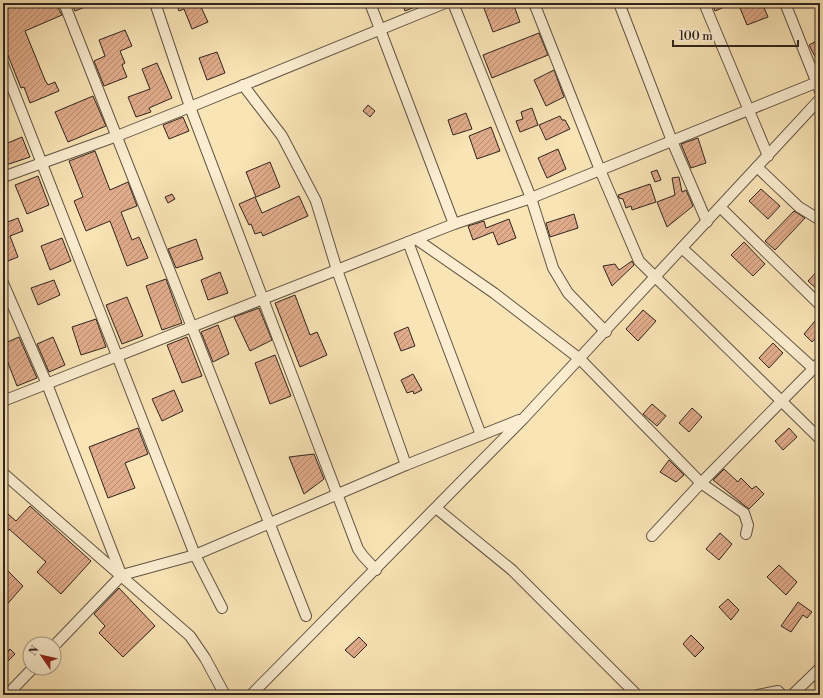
<svg xmlns="http://www.w3.org/2000/svg" width="823" height="698" viewBox="0 0 823 698" font-family="'Libre Bodoni',serif">
<defs>
<pattern id="building-hatch" width="6" height="6" patternUnits="userSpaceOnUse"><rect width="6" height="6" fill="#e1ac8b"/><path d="M-1 1l2-2M0 6l6-6M5 7l2-2" fill="none" stroke="#b78c71"/></pattern>
</defs>
<rect width="100%" height="100%" fill="#f9e4b6"/>
<filter id="stains"><feTurbulence type="fractalNoise" baseFrequency=".005" numOctaves="4"/><feColorMatrix values="0 0 0 0 .2 0 0 0 0 .09 0 0 0 0 .02 0 0 0 .5 -.17"/></filter>
<radialGradient id="worn" r=".72"><stop offset=".6" stop-color="#630" stop-opacity="0"/><stop offset="1" stop-color="#630" stop-opacity=".3"/></radialGradient>
<g fill="url(#building-hatch)" stroke="#30251e">
<path d="M3,3H28L30,8L42,3H55L62,15L25,31L45,80L48,85L55,82L59,91L30,103L24,87L21,88L3,43Z"/>
<path d="M72,3H95L75,11Z"/>
<path d="M176,3H198L193,5L194,7L200,5L208,22L192,29L184,9L179,11Z"/>
<path d="M402,3H424L405,11Z"/>
<path d="M482,3H513L520,22L493,32Z"/>
<path d="M712,3H734L715,11Z"/>
<path d="M738,3H762L768,17L747,25Z"/>
<path d="M125,30L132,46L120,51L125,63L122,65L127,77L104,86L94,61L105,56L99,40Z"/>
<path d="M539,33L548,55L492,78L483,55Z"/>
<path d="M820,39V66L809,45Z"/>
<path d="M217,52L225,73L207,80L199,58Z"/>
<path d="M157,63L172,98L149,108L151,112L136,117L128,97L150,89L142,69Z"/>
<path d="M554,70L564,97L546,106L534,80Z"/>
<path d="M93,96L106,126L68,142L55,112Z"/>
<path d="M368,105L375,111L370,117L363,111Z"/>
<path d="M532,108L538,125L520,132L516,121L523,119L521,112Z"/>
<path d="M466,113L472,129L453,135L448,120Z"/>
<path d="M560,116L562,120H565L570,129L546,140L539,125Z"/>
<path d="M183,117L189,131L169,139L163,125Z"/>
<path d="M491,127L500,151L477,159L469,136Z"/>
<path d="M22,137L30,157L6,165L3,158V145Z"/>
<path d="M698,138L706,163L691,168L681,144Z"/>
<path d="M558,149L566,169L547,178L538,158Z"/>
<path d="M95,151L110,190L128,182L137,206L121,212L132,240L139,237L148,258L127,266L110,221L86,231L74,201L83,197L69,161Z"/>
<path d="M270,162L280,187L256,197L246,172Z"/>
<path d="M657,170L661,180L655,182L651,172Z"/>
<path d="M38,176L49,205L27,214L15,185Z"/>
<path d="M679,177L682,192L686,190L693,206L667,227L657,202L675,195L672,178Z"/>
<path d="M650,184L656,202L632,210L631,206L626,208L623,199L619,198L618,195Z"/>
<path d="M761,189L780,206L768,219L749,201Z"/>
<path d="M172,194L175,199L168,203L165,197Z"/>
<path d="M299,196L308,216L263,236L261,232L255,234L251,224L249,225L239,204L255,197L262,213Z"/>
<path d="M794,211L805,218L775,250L765,241Z"/>
<path d="M574,214L578,228L550,237L546,223Z"/>
<path d="M18,218L23,231L10,236L18,257L3,263V220L5,223Z"/>
<path d="M509,219L516,238L498,245L493,232L473,240L468,226L484,221L486,228Z"/>
<path d="M62,238L71,261L50,270L41,246Z"/>
<path d="M196,239L203,259L176,268L168,249Z"/>
<path d="M744,242L765,264L753,276L731,255Z"/>
<path d="M632,261L634,265L612,286L603,266L615,264L619,270Z"/>
<path d="M820,268V292L808,281Z"/>
<path d="M220,272L228,293L208,300L201,280Z"/>
<path d="M166,279L182,323L162,330L146,286Z"/>
<path d="M54,280L60,295L38,305L31,288Z"/>
<path d="M295,295L310,335L317,332L327,355L300,367L275,303Z"/>
<path d="M127,297L143,336L122,344L106,305Z"/>
<path d="M259,308L272,340L250,351L234,317Z"/>
<path d="M643,310L656,321L638,341L626,329Z"/>
<path d="M820,315V334L812,342L804,334Z"/>
<path d="M96,319L106,347L81,355L72,327Z"/>
<path d="M218,325L229,354L213,362L201,332Z"/>
<path d="M408,327L415,346L401,351L394,333Z"/>
<path d="M19,337L37,378L17,386L3,350V344Z"/>
<path d="M53,337L65,365L49,372L37,344Z"/>
<path d="M187,337L202,376L182,383L167,345Z"/>
<path d="M773,343L783,353L769,368L759,358Z"/>
<path d="M275,355L291,396L270,404L255,363Z"/>
<path d="M413,374L422,390L414,394L413,391L407,393L401,380Z"/>
<path d="M174,390L183,411L162,421L152,399Z"/>
<path d="M652,404L666,416L657,426L643,414Z"/>
<path d="M692,408L702,417L689,432L679,423Z"/>
<path d="M138,428L148,454L125,463L135,488L108,498L89,447Z"/>
<path d="M789,428L797,437L783,450L775,441Z"/>
<path d="M314,454L324,479L304,494L289,457Z"/>
<path d="M669,460L684,475L676,482L660,472Z"/>
<path d="M724,469L738,482L741,478L752,489L756,486L764,494L749,509L713,480Z"/>
<path d="M30,506L91,561L61,594L37,572L46,562L9,529L3,537V519L8,514L16,521Z"/>
<path d="M720,533L732,544L719,560L706,549Z"/>
<path d="M779,565L797,582L786,595L767,577Z"/>
<path d="M3,566L23,586L3,609Z"/>
<path d="M119,588L155,626L123,657L99,633L105,626L94,614Z"/>
<path d="M728,599L739,610L731,620L719,607Z"/>
<path d="M798,602L812,612L807,618L803,615L791,632L781,626Z"/>
<path d="M691,635L704,648L695,657L683,644Z"/>
<path d="M359,637L367,645L354,658L345,650Z"/>
<path d="M10,649L15,654L3,666V657Z"/>
</g>
<g fill="none" stroke-linecap="round" stroke-linejoin="round">
<defs>
<g id="minor">
<path d="M64,3L306,616"/>
<path d="M155,3L190,107L445,3"/>
<path d="M370,3L454,224"/>
<path d="M453,3L531,198L553,268L568,293L606,332"/>
<path d="M534,3L600,170L639,261L820,439"/>
<path d="M619,3L672,141L707,222"/>
<path d="M704,3L768,156"/>
<path d="M785,3L820,91"/>
<path d="M3,64L195,555L222,608"/>
<path d="M243,85L282,136L316,201L337,270L406,465"/>
<path d="M757,167L799,207L820,220"/>
<path d="M3,177L117,136L190,107L358,549L363,556L376,570"/>
<path d="M721,208L820,305"/>
<path d="M416,239L494,293L580,359L701,483L744,513L748,525L746,534"/>
<path d="M408,242L481,435"/>
<path d="M683,249L814,369"/>
<path d="M3,283L47,384L121,574"/>
<path d="M3,401L454,224L531,198L820,81"/>
<path d="M3,473L190,636L205,658L225,695"/>
<path d="M436,508L512,570L637,695"/>
<path d="M652,536L701,483L820,362"/>
<path d="M54,646L122,575L195,555L406,465L519,420"/>
<path d="M7,695L33,668"/>
<path d="M251,695L523,419L820,99"/>
<path d="M758,695L778,691L782,695"/>
<path d="M792,695L820,668"/>
</g>
</defs>
<use href="#minor" stroke="#625544" stroke-width="12"/>
<use href="#minor" stroke="#fbedd0" stroke-width="10"/>
</g>
<rect width="823" height="698" fill="none" stroke="#f9e4b6" stroke-width="16"/>
<rect x="4" y="4" width="815" height="690" fill="none" stroke="#30251e" stroke-width="2"/>
<rect x="8" y="8" width="807" height="682" fill="none" stroke="#30251e"/>
<g transform="translate(42 656) rotate(304)"><circle r="19" fill="#fbedd0" stroke="#aa9d89"/>
<path d="M0-3L7 15L0 10L-7 15Z" fill="#8f2418"/>
<text y="-6" font-size="11" font-weight="bold" text-anchor="middle" fill="#30251e">N</text>
</g>
<path d="M673 40v6h125v-6" fill="none" stroke="#30251e" stroke-width="2"/>
<text x="679" y="40" font-size="12" fill="#30251e" stroke="#fbedd0" stroke-width="3" paint-order="stroke">100 m</text>
<rect width="100%" height="100%" filter="url(#stains)"/>
<rect width="100%" height="100%" fill="url(#worn)"/>
</svg>
